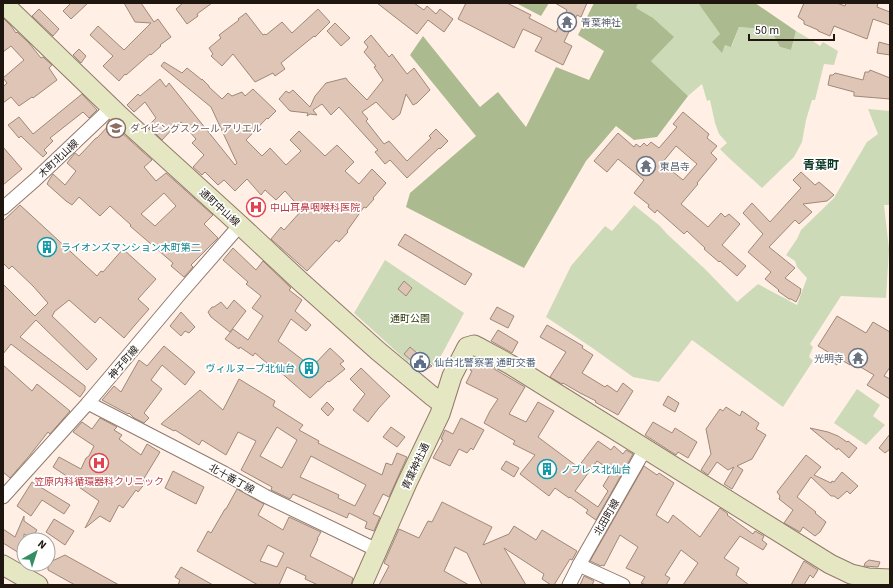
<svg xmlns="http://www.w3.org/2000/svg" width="893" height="588" viewBox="0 0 893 588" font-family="'Source Sans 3','Noto Sans JP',sans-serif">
<rect width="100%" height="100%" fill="#ffefe5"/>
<g fill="#cddab8">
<path d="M638,3H698L720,34L722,52L725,45L732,46L739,27L762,29L774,36L780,47L791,50L796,31L813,41L820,46L823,42L838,51L834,65L824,64L815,100H812L806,120L802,142L794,157L762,188L730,159L720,149L727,143L719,134L715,123L710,100L707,101L702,84L688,96L651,61L635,8Z"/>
<path d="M868,109L890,111V205H884L889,249L886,298L841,296L810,344L813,347L809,357L813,361L783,407L692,340L659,382L633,377L591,347L546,317L571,266L605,226L612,231L634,205L660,226L667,234L705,269L737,302L758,284L797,305L807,278L797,267L795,261L786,255L797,239L801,230L834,198L867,142L878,134Z"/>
<path d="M385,260L464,313L435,367L417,351L408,362L354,313Z"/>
<path d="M857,389L880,405L873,416L885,425L866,445L834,423Z"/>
</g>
<g fill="#abbb8f">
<path d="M516,3H549L541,16Z"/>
<path d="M594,3H638L636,8L653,18L674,37L651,61L688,96L657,137L634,140L616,126L586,161L524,268L406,207L410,193L476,136L410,55L423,36L480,107L498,92L526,127L556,67L589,80L604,51L578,35Z"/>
<path d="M698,3H755L796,31L791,50L780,47L774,36L762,29L739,27L731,47L725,45L722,53L712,42L720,34Z"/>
</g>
<g fill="#dfc5b5" stroke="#a08879" fill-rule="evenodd">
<path d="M71,3H88L71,19L63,11Z"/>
<path d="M124,3H141L154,22L158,19L171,37L160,45L161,46L151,55L150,54L126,75L125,74L119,81L103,66L113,56L90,35L98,26L124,50L151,23L135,22Z"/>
<path d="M183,3H212L197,14L198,16L187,24L176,9Z"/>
<path d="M377,3H414L424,10L427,6L436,14L440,9L453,19L444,32L428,20L417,34Z"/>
<path d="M466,3H507L531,15L529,18L556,32L567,10L555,3H587L581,17L577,15L564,42L572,46L563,65L535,51L542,38L523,29L514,48L458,19Z"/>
<path d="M804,3H837L845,6L846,3H878L877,7L890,12V25L873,19L867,39L834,26L830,36L818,31V30L804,24V21L798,17Z"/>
<path d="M39,9L59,29L53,36L32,16Z"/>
<path d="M318,9L330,22L315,37L314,36L281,63L285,69L275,76L273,73L255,82L233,54L222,66L211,56L213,54L209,48L221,38L219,35L239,20L238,19L246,13L263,35L265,34L266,35L282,22L292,33Z"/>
<path d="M3,18L11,26L16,33L17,32L29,43L41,58L43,57L52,65L49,68L57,80L33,98L32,97L19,106L11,97L3,103V87L7,83L3,78L24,60L11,46L3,52Z"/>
<path d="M335,23L350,38L341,46L327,31Z"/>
<path d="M371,35L389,57L392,54L407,74L414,68L430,90L417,103L413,105L406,94L400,114L393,120L376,102L362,112L368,119L366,121L384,144L389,141L407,161L431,138L429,136L436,129L448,141L440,149L439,148L407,178L390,160L385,164L375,152L378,150L339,107L331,115L322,104L313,110L317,115L310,114L307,116L308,113L290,111L279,99L286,91L289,93L293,90L310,107L315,96L326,83L346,78L348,81L367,100L383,80L374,67L376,66L364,52L368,47L364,42Z"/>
<path d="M879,42L890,45V55L877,53Z"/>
<path d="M79,49L86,56L81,63L73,55Z"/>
<path d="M164,62L182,73L187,68L202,80V79L209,86V87L222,99L228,93L232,96L242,92L245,96L253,89L276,111L268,119L267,118L246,140L262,156L270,148L286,165L301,151L290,140L299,131L325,156L337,145L354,162L345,171L359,184L372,169L386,183L373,198L374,199L366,208L364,207L347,231L348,232L339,242L336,240L307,271L271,239L281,227L284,230L302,210L285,191L276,200L265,190L261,195L247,179L235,191L224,180L218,185L205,172L202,175L193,167L204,155L192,143L196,139L181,122L179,124L178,123L162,140L148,126L156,118L145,102L134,112L127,105L138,94L140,96L160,79L166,87L169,83L235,165L237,163L211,107L161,66Z"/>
<path d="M870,70L890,78V99L854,96V92L828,85L830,75H833L835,73L863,80L865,72H869Z"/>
<path d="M82,94L97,110L89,118L83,112L50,138L53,141L44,150L47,153L43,157L25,140L21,136L19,138L8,125L19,117L33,134Z"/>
<path d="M683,112L709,134L707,138L717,146L711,153L717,159L697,183L698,184L681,204L708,227L721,213L725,217L729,214L740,224L722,245L746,266L737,276L720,261L719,262L704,249L705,248L687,231L684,234L657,210L655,213L648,207L649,205L634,193L644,180L618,159L607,172L594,161L618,133L634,147L636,144L640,147L644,143L647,146L651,142L659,148L677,127L673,124ZM676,146L697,164L683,180L662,163Z"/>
<path d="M111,123L152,160L144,167L156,181L166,173L213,215L204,224L218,238L191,265L193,267L184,277L171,266L173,263L130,226L131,225L110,206L100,216L79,197L72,205L66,201L47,184L49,180L53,174L65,185L76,171L67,163L75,153L79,156L96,138H97ZM164,193L176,206L155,226L141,214Z"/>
<path d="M3,147L22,169L3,185Z"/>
<path d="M801,172L815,185L819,182L834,195L827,201L803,204L812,212L799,224L795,220L769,247L795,268L785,278L801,289L800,294L796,302L791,299H789L778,291L779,290L765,279L771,272L748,252L763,234L743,213L752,203L770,222L801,188L793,180Z"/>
<path d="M20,205L97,276L101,271L103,272L123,249L156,279L138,299L149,309L135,325L124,338L100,317L95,323L69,300L54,312V313L52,316L97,359L87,370L36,320L20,337L85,386V390L80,397L11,344L3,354V284L35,316L48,303L33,286L12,266L9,269L3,263V221Z"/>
<path d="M405,234L472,274L465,285L398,245Z"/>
<path d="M233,248L256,270L263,261L291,288L289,290L302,300L295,311L311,325L306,331L291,319L278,341L312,367L330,348L344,361L340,364L345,369L329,382L328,381L310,398L278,370H275L255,353L253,356L240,347L239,349L225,339L233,329L248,340L263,316L252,308L261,296L246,284L248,282L223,260Z"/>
<path d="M404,281L412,288L406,296L398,289Z"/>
<path d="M234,300L246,311L230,332L211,317L208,312L212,307H214L221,302L227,309Z"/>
<path d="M497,307L514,316L508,328L490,319Z"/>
<path d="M181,312L195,327L189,333L185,331L181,336L170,326Z"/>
<path d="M837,316L866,333L873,322L890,332V367L884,376L890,379V399L867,385L874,375L852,362L850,365L840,359L837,365L825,357L828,352L818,346Z"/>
<path d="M547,325L583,346L582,348L593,355L582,373L605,387L607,385L617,392L623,383L633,391L618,415L595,402L596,401L580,393L563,383L562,384L550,377L566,352L540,337Z"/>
<path d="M498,330L518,342L512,353L491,341Z"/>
<path d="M164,346L195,372L185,385L162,365L151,380L162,389L144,413L149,418L144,423L134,418L129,413L128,414L102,400L114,386L121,392L139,360L147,366Z"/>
<path d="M410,347L432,366L423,371H420L410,362L412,361L404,354Z"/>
<path d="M475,360L483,364L484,363L525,387L509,414L526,422L538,402L554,411L538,437L578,467L598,441L611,450L614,446L623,454L626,450L633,454L596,520L586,513L588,510L570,497L569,498L555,488L549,496L520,474L535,455L513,444L515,441L484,423L490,411L498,399L466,383L472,371L470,370ZM597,461L612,471L603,486L608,491L598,507L575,491Z"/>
<path d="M3,365L32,391L37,384L70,411L50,434L48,432L30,455L10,478L3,472Z"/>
<path d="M361,368L390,396L378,409L368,422L353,410L365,394L350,379Z"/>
<path d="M239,379L275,401L273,406L303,425L299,430L319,441L318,443L382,475L386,463L392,465L397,453L407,457L389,497L383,494L373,514L380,517L374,531L365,528L367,522L349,513L347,518L293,494L290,499L271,490L272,487L241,470L256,441L238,432L226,455L202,440L199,445L175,430L174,431L161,424L200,390L223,410ZM277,427L297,440L282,468L260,456ZM311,456L366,485L355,506L338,498L339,495L300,477Z"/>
<path d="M668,396L679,403L675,412L663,405Z"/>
<path d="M327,402L334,409L328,416L321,409Z"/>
<path d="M726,407L740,416L742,411L759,423L756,429L766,435L752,459L737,466L743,470L732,489L724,484L734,467L728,470L717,462L708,475L701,470L711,454L706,429L720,409L723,411Z"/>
<path d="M100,418L117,427L114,430L122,435L119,439L141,455L147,444L160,452L143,480L146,482L138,492L136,490L123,508L119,505L110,522L100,516L85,528L99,501L76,485L77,483L53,467L59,457L81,469L86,458L89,456L94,446L73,432L82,422L92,429Z"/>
<path d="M461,418L484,430L473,450L471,448L467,453L459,449L450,466L433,458L443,440L441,439L445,430L453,434Z"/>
<path d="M653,422L672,433L675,428L697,442L688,458L678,452L676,455L645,435Z"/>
<path d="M391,427L405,437L397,447L383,437Z"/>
<path d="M810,428L828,432L838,436L847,442L848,441L857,448L849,458L838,448L837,450Z"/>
<path d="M890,434V449L885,453L879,448Z"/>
<path d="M806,455L821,467L814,475L831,483L832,481L834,482L842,472L858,486L850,494L847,491L838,499L834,496H831L811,477L797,497L816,512L815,513L826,522L820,532L815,536L803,527L800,532L784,523L793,510L779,499L780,496L777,492Z"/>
<path d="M506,461L519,468L514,477L501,469Z"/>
<path d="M644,466L657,475L659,473L674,483L656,515L668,523L673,515L700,537L720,508L728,514L727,515L753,534L755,531L764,536L762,540L767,544L763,550L740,536L724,558L739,568L736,575L749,585H683L698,563L681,550L665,575L670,578L666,585H646L641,583L645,577L626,568L638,547L620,535L604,566L602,565L601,566L590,561Z"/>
<path d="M173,471L204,487L196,504L165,488Z"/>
<path d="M32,482L70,505L64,514L42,500L31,516L17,506Z"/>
<path d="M237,489L264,504L258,515L283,530L289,517L321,532L317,539H318L310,556L353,578L351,585H318L305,579L306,576L287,567L279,585H258L197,551L208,531L211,533L225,509H226ZM268,545L284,553L277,567L260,561Z"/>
<path d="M442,502L492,527L483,545L509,534L514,526L536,540L542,530L577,551L572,560L570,559L554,585H551L542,579L544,574L504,548L526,585H482L467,553L455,547L444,571L469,585H379L389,566L384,563L399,529L419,538L428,521L432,522Z"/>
<path d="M24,516V521L37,530L32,538L24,534V556L3,543V529L15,537Z"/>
<path d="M54,519L74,531L65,545L46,532Z"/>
<path d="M65,555L119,585H75L48,570V563Z"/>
<path d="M869,560L880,562L878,567L864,566L865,563Z"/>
<path d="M804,561L818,570L813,578L810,575L804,585H791Z"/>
<path d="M181,567L213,585H178L180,580L175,577Z"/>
<path d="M584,576L594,581L592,585H580Z"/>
</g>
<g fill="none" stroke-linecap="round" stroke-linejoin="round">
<defs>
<g id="street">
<path d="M3,208L35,180L111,108"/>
<path d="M88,403L224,473L265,496L377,550"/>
<path d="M3,497L88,403L179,295L240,225"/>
<path d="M579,565L623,585"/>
<path d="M569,585L579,565L645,449"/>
</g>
<g id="secondary">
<path d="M3,3L120,116L240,225L300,281L378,351L432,396L443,404"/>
<path d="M3,565L38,585"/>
<path d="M362,585L407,483L440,414L452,376L467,347L474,345L480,348L511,365L830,564L851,574L868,578L890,579"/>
</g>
</defs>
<use href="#street" stroke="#917a6b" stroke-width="15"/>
<use href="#secondary" stroke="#917a6b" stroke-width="21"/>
<use href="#street" stroke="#fff" stroke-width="13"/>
<use href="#secondary" stroke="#e4e7c2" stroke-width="19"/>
</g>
<defs>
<symbol id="temple-ring" viewBox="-11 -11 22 22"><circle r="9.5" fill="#fff" stroke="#6b7280" stroke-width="1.5"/><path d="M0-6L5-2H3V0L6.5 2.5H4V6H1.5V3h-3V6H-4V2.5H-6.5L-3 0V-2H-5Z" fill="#6b7280"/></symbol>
<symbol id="school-ring" viewBox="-11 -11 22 22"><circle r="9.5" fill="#fff" stroke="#8d6e63" stroke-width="1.5"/><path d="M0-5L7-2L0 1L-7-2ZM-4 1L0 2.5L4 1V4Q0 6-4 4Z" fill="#8d6e63"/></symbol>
<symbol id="hospital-ring" viewBox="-11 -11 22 22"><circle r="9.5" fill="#fff" stroke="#e0444e" stroke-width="1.5"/><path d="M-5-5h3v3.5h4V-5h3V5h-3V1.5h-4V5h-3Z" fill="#e0444e"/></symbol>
<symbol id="building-ring" viewBox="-11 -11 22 22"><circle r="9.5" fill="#fff" stroke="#0f9aa8" stroke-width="1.5"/><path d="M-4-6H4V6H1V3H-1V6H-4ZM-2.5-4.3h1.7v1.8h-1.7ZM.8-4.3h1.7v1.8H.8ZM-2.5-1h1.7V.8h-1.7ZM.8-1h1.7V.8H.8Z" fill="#0f9aa8"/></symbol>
<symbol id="civic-ring" viewBox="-11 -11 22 22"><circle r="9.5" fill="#fff" stroke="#5c6f8a" stroke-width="1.5"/><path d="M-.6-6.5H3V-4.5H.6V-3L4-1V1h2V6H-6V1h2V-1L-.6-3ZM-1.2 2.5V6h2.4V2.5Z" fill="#5c6f8a"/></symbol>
</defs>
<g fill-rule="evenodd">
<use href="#temple-ring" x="556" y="11" width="22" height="22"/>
<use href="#school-ring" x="105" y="117" width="22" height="22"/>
<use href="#temple-ring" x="635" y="155" width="22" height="22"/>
<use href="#hospital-ring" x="245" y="196" width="22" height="22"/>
<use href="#building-ring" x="36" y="236" width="22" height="22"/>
<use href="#temple-ring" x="847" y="347" width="22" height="22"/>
<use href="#civic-ring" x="409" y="351" width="22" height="22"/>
<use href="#building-ring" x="298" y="357" width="22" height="22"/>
<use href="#hospital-ring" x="88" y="452" width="22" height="22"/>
<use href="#building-ring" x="536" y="458" width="22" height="22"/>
</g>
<g text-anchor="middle" stroke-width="3.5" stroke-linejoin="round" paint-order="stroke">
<g font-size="10" fill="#5b616d" stroke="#fff" text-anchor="start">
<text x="581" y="26">青葉神社</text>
<text x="660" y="170">東昌寺</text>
<text x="844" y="362" text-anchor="end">光明寺</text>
</g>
<g font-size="10" fill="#785e54" stroke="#fff" text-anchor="start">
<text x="130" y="132">ダイビングスクール アリエル</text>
</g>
<g font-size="10" fill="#1f1610" stroke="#fff">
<text transform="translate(58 158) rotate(-43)" y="4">木町北山線</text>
<text transform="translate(220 207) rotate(42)" y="4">通町中山線</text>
<text transform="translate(123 362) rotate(-49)" y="4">神子町線</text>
<text transform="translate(415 466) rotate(-65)" y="4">青葉神社通</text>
<text transform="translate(232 478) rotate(29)" y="4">北十番丁線</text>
<text transform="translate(606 517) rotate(-60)" y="4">北田町線</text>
</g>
<g font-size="10" fill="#be3a42" stroke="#fff" text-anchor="start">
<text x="270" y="211">中山耳鼻咽喉科医院</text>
<text x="99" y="485" text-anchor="middle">笠原内科循環器科クリニック</text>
</g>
<g font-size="10" fill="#0d838f" stroke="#fff" text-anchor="start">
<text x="61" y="251">ライオンズマンション木町第二</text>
<text x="295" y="372" text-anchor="end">ヴィルヌーブ北仙台</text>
<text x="561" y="473">ノブレス北仙台</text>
</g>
<g font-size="10" fill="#2c3906" stroke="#fff">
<text x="410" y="322">通町公園</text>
</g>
<g font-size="10" fill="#4e5e75" stroke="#fff" text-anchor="start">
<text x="434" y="366">仙台北警察署 通町交番</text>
</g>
<g font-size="12" font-weight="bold" fill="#0d3925" stroke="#fff">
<text x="821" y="169">青葉町</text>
</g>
</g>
<rect width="893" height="588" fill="none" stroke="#1f1610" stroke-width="8"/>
<g transform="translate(36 552) rotate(39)"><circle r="19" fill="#ffffff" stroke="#a5a29f"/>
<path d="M0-3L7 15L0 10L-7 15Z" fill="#338e64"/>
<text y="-6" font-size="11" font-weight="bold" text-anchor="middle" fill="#1f1610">N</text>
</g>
<path d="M749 34v6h85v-6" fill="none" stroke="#1f1610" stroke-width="2"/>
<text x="755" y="34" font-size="12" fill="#1f1610" stroke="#ffffff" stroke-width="3" paint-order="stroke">50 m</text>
</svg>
